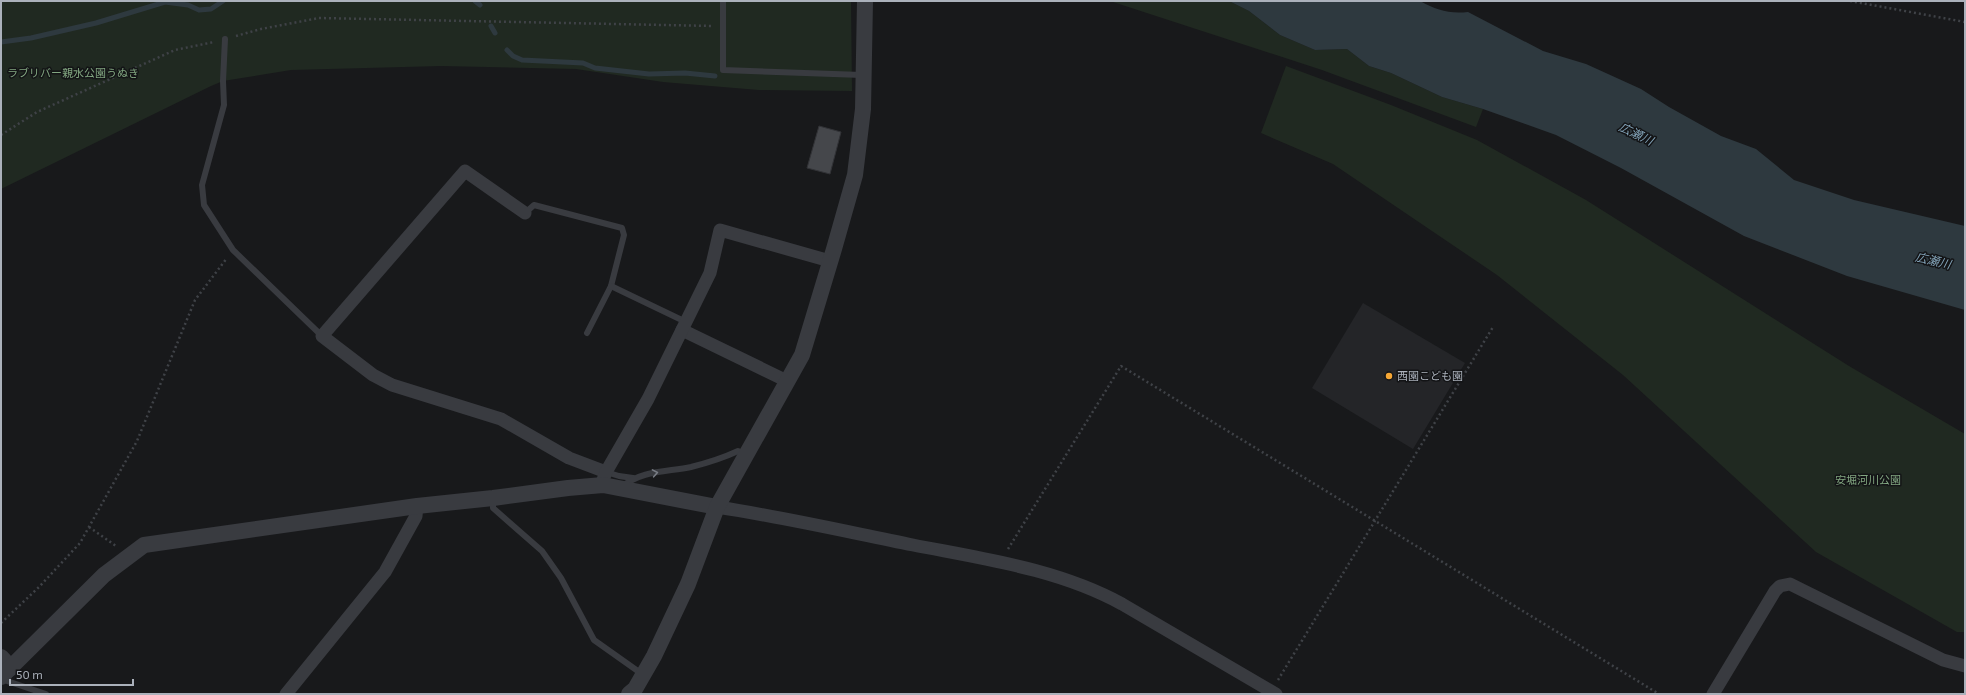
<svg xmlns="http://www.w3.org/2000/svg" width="1966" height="695" viewBox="0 0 1966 695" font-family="'Exo 2','Noto Sans JP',sans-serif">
<rect width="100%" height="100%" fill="#18191b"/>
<path fill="#242528" d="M1363,303L1465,363L1413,449L1312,388Z"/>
<g fill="#202921">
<path d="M1,1H851L852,91L759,90L663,82L576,69L441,66L291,70L223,81L211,86L1,189Z"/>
<path d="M1110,1H1229L1249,11L1280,35L1315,50L1347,49L1369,66L1391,73L1442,97L1483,109L1476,127L1322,70Z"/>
<path d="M1286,66L1391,105L1477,140L1586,200L1849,366L1965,434V632H1957L1816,552L1623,375L1497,275L1333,164L1261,133Z"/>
</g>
<path fill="#2e393f" d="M1229,1H1420C1437,10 1448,14 1468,12L1543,51L1586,64L1641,89L1669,107L1721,136L1756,149L1794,180L1854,200L1965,226V310L1847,276L1744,236L1621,168L1556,135L1483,109L1442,97L1391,73L1369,66L1347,49L1315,50L1280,35L1249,11Z"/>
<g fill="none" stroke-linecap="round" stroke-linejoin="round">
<g stroke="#2e393f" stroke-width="5">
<path d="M475,1L480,5"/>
<path d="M491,26L495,33"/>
<path d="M1,42L31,38L96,23L165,2L188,5L199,10L211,9L223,1"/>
<path d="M507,50L513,56L522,60L583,63L595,68L649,74L685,73L715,76"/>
</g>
</g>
<path fill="#45474b" stroke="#323337" d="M819,126L841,132L830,174L807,168Z"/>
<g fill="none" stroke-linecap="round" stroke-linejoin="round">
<g stroke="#3f4247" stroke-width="2.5" stroke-dasharray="2 3" stroke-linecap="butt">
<path d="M1850,1L1965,22"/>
<path d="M236,36L261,29L319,18L713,26"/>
<path d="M1,135L37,112L175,50L214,42"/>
<path d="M89,527L116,546"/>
<path d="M1008,549L1121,366L1659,694"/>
<path d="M1,623L39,587L80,543L137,441L195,300L227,258"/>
<path d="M1278,680L1493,327"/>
</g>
<g stroke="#393b40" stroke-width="6">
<path d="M723,1V70L862,75"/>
<path d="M225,39L223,81L224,105L202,185L204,205L233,250L322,336"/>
<path d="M525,213L534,205L622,228L624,235L611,286L587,333"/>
<path d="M611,286L686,322"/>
<path d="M606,472L619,476L633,478"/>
<path d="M622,487C641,470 668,472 691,467C707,463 723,458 738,451L747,454"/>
<path d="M493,498V508L542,551L561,578L594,640L642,674"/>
<path d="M1,679L46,694"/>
</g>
<g stroke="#393b40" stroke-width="13">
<path d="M525,213L465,171L322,336L373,375L392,385L501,419L569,458L606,472"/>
<path d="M682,330L787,381"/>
<path d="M603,480L606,472L648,399L710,273L720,230L830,261"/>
<path d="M717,507C783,517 848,532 913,545C984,559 1058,569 1122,604L1276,694"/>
<path d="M286,694L385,572L416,516L417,506"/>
<path d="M1713,694L1775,591L1780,586L1790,584L1943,660L1965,666"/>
</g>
<g stroke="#393b40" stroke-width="16">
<path d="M1,657L11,668"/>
<path d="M1,677L104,575L144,545L417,506L493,498L568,488L603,485L717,507"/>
<path d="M629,694L635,689L654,656L688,584L717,507L802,355L834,249L855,175L863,109L865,1"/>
</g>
</g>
<defs><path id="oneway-chevron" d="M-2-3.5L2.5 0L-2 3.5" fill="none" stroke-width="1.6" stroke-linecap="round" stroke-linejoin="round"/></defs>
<use stroke="#787c84" href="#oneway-chevron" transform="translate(655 473) rotate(-10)"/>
<circle fill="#f6a735" stroke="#131416" stroke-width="1.5" cx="1389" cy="376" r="4"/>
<g text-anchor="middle" stroke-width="3" stroke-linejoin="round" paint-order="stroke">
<g font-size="11" fill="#82a681" stroke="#131416">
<text x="73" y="77">ラブリバー親水公園うぬき</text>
<text x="1868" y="484">安堀河川公園</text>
</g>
<g font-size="11" fill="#abb1bb" stroke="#131416" text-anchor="start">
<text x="1397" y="380">西園こども園</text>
</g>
<g font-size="12" font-style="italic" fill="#81a1b6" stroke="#131416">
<text transform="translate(1636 134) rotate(26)" y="4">広瀬川</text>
<text transform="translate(1933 261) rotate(13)" y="4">広瀬川</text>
</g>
</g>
<rect width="1966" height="695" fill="none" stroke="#abb1bb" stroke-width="4"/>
<path d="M10 679v6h123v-6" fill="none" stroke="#abb1bb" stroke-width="2"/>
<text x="16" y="679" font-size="12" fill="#abb1bb" stroke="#131416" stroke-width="3" paint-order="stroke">50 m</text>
</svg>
